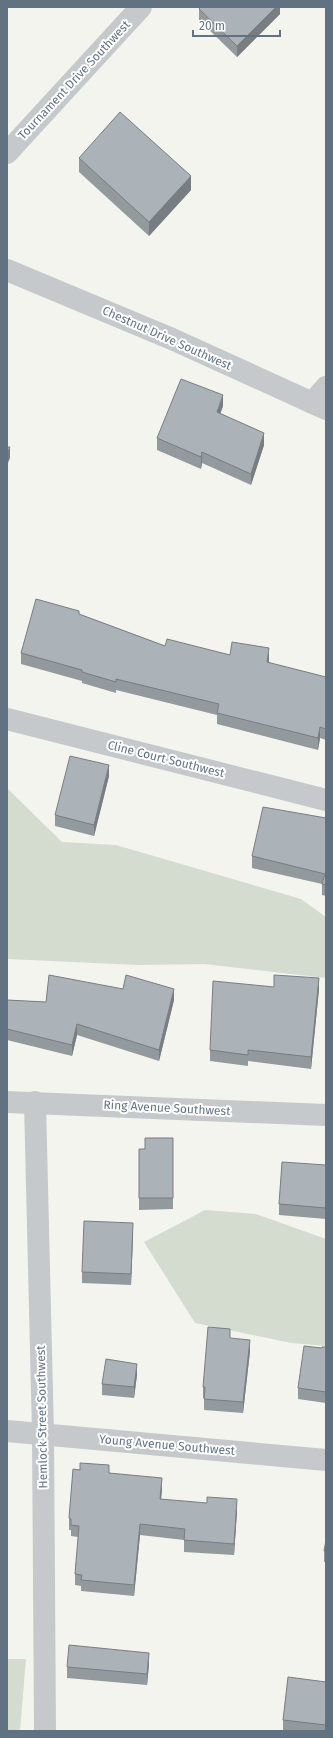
<svg xmlns="http://www.w3.org/2000/svg" width="333" height="1738" viewBox="0 0 333 1738" font-family="'Fira Sans',sans-serif">
<rect width="100%" height="100%" fill="#f4f4ef"/>
<g fill="#d4dcd0">
<path d="M7,788L62,842L116,845L301,899L326,917V978L204,964L138,965L7,959Z"/>
<path d="M205,1210L256,1214L326,1239V1346L291,1343L195,1323L144,1242Z"/>
<path d="M7,1659H26L20,1731H7Z"/>
</g>
<g fill="none" stroke-linecap="round" stroke-linejoin="round">
<g stroke="#c6c9cc" stroke-width="22">
<path d="M7,153L141,7"/>
<path d="M7,270L172,339L326,409"/>
<path d="M312,403L326,387"/>
<path d="M7,719L326,800"/>
<path d="M7,1102L326,1115"/>
<path d="M35,1102L43,1434L45,1731"/>
<path d="M7,1431L326,1460"/>
</g>
</g>
<g fill="#939a9e">
<path d="M280,7V14L237,57L199,20V9Z"/>
<path d="M79,158L191,190L149,236L79,172Z"/>
<path d="M223,406L220,414L264,445L251,485L202,463L201,469L157,450V438Z"/>
<path d="M79,614L165,646L230,655L269,660V663L326,677V740L320,738L318,750L217,724V715L116,690V693L82,683V681L21,664V653Z"/>
<path d="M109,776L94,836L55,826V815Z"/>
<path d="M326,818V896L322,895V884L252,868V856Z"/>
<path d="M274,987L319,989L311,1069L248,1061V1066L210,1061V1050Z"/>
<path d="M7,1000L46,1002L174,1000L159,1061L77,1035L72,1056L7,1040Z"/>
<path d="M173,1138V1209L139,1210V1149H145Z"/>
<path d="M326,1165V1219L279,1215V1204Z"/>
<path d="M133,1234L131,1285L82,1283V1272Z"/>
<path d="M230,1338L250,1351L243,1413L204,1410V1398H203V1387Z"/>
<path d="M326,1347V1403L298,1399V1388Z"/>
<path d="M137,1375L134,1398L102,1395V1384Z"/>
<path d="M80,1470L109,1473L162,1489L161,1499L237,1511L234,1555L184,1552V1540L140,1535L134,1596L81,1591V1586L75,1585V1574L78,1537L71,1536V1530H69V1518Z"/>
<path d="M326,1540V1562H324V1551Z"/>
<path d="M149,1664L147,1685L67,1678V1667Z"/>
<path d="M326,1682V1731H283V1720Z"/>
</g>
<g fill="#787d81">
<path d="M276,7H280V14L237,57V46Z"/>
<path d="M191,176V190L149,236V222Z"/>
<path d="M223,395V406L217,423V412Z"/>
<path d="M264,433V445L251,485V474Z"/>
<path d="M10,447V458L7,465V454Z"/>
<path d="M202,452V463L201,469V457Z"/>
<path d="M269,648V660L267,674V662Z"/>
<path d="M320,727V738L318,750V738Z"/>
<path d="M109,765V776L94,836V825Z"/>
<path d="M319,978V989L311,1069V1057Z"/>
<path d="M174,989V1000L159,1061V1050Z"/>
<path d="M77,1024V1035L72,1056V1045Z"/>
<path d="M133,1223V1234L131,1285V1274Z"/>
<path d="M250,1340V1351L243,1413V1402Z"/>
<path d="M137,1364V1375L134,1398V1387Z"/>
<path d="M162,1478V1489L160,1510V1499Z"/>
<path d="M237,1499V1511L234,1555V1544Z"/>
<path d="M140,1524V1535L134,1596V1585Z"/>
<path d="M149,1653V1664L147,1685V1674Z"/>
</g>
<g fill="#abb3b8" stroke="#787d81">
<path d="M201,7H276L237,46L199,9Z"/>
<path d="M120,112L191,176L149,222L79,158Z"/>
<path d="M181,379L223,395L217,412L264,433L251,474L202,452L201,457L157,438Z"/>
<path d="M7,447H10L7,454Z"/>
<path d="M36,599L79,611V614L165,646L167,639L230,655L232,642L269,648L267,662L326,677V729L320,727L318,738L217,713L219,704L116,679V682L82,672V670L21,653Z"/>
<path d="M70,756L109,765L94,825L55,815Z"/>
<path d="M263,807L326,818V885L322,884L325,874L252,856Z"/>
<path d="M49,975L123,989L126,975L174,989L159,1050L77,1024L72,1045L7,1029V1000L46,1002Z"/>
<path d="M274,975L319,978L311,1057L248,1050V1055L210,1050L213,981L274,987Z"/>
<path d="M145,1138H173V1198H139V1149H145Z"/>
<path d="M282,1162L326,1165V1208L279,1204Z"/>
<path d="M84,1221L133,1223L131,1274L82,1272Z"/>
<path d="M208,1327L230,1329V1338L250,1340L243,1402L204,1399L205,1387H203Z"/>
<path d="M304,1346L322,1348V1347H326V1392L298,1388Z"/>
<path d="M106,1359L137,1364L134,1387L102,1384Z"/>
<path d="M80,1463L109,1465V1473L162,1478L160,1499L207,1503V1497L237,1499L234,1544L184,1540L185,1529L140,1524L134,1585L81,1580L82,1575L75,1574L79,1526L71,1525V1519L69,1518L73,1469L80,1470Z"/>
<path d="M326,1540V1551H324Z"/>
<path d="M69,1645L149,1653L147,1674L67,1667Z"/>
<path d="M288,1677L326,1682V1725L283,1720Z"/>
</g>
<g text-anchor="middle" stroke-width="4" stroke-linejoin="round" paint-order="stroke">
<g font-size="12" fill="#617383" stroke="#fff">
<text transform="translate(74 80) rotate(-47)" y="4">Tournament Drive Southwest</text>
<text transform="translate(167 338) rotate(24)" y="4">Chestnut Drive Southwest</text>
<text transform="translate(166 759) rotate(14)" y="4">Cline Court Southwest</text>
<text transform="translate(167 1108) rotate(3)" y="4">Ring Avenue Southwest</text>
<text transform="translate(42 1417) rotate(-91)" y="4">Hemlock Street Southwest</text>
<text transform="translate(167 1445) rotate(5)" y="4">Young Avenue Southwest</text>
</g>
</g>
<rect width="333" height="1738" fill="none" stroke="#617383" stroke-width="16"/>
<path d="M193 30v6h87v-6" fill="none" stroke="#617383" stroke-width="2"/>
<text x="199" y="30" font-size="12" fill="#617383" stroke="#ffffff" stroke-width="3" paint-order="stroke">20 m</text>
</svg>
